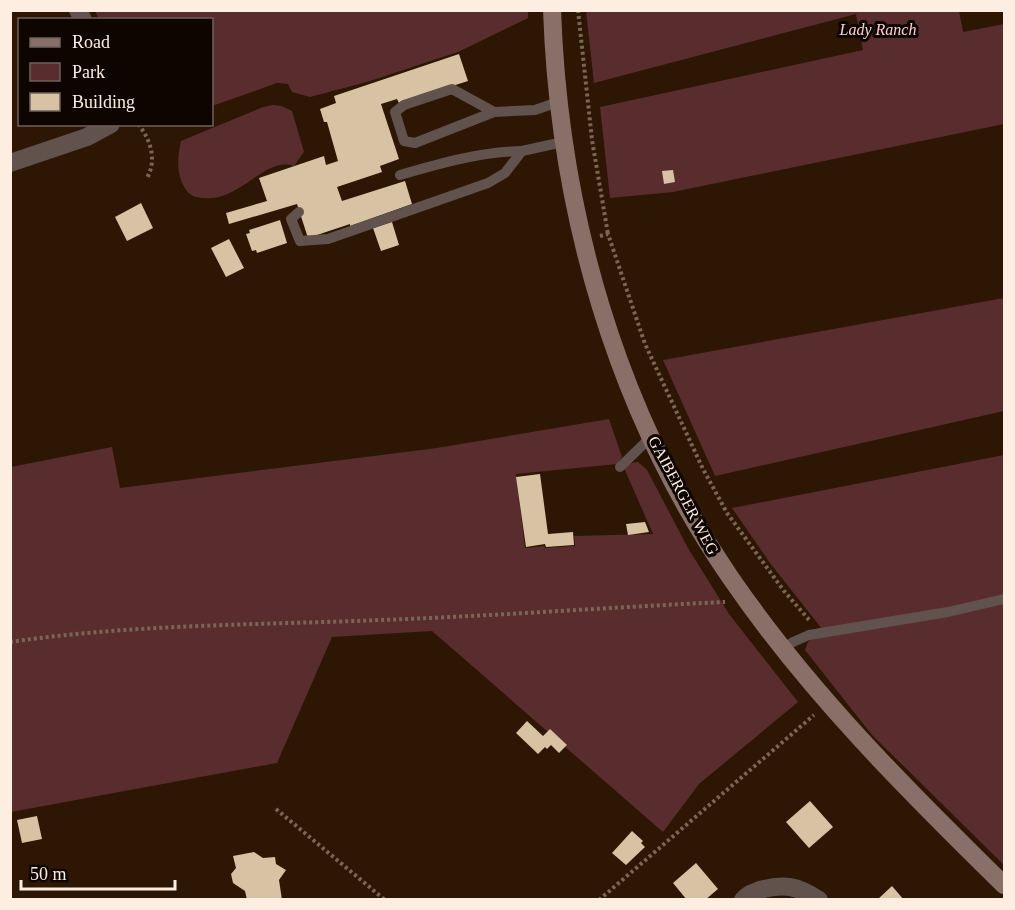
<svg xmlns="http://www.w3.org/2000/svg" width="1015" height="910" viewBox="0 0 1015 910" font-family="'Times New Roman',serif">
<rect width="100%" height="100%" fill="#2d1603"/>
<g fill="#592d2e">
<path d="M95,11L528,10V18L458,52L370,81L310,97L292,92L288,84L277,83L212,106V20L99,19Z"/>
<path d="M586,11H959L963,32L1004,24V124L673,192L610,198L600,107L863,50L856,14L594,83Z"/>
<path d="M273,105L282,106L292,111L304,152L294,166C265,156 240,202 204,198C197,198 191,196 187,191C176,176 177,159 181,141L263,107Z"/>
<path d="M1004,298V411L715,476L663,360Z"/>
<path d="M609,419L622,457L617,464L516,474L525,548L544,546L545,548L575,546L574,536L653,534L624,468L632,463L638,462L647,470L688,548L729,614L798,702L699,784L663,832L432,631L332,637L277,763L11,812V467L112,447L120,488L437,448Z"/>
<path d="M1004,455V865L872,735L805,650L808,642L822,629L770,563L732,508Z"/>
</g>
<g fill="#d7c2a3">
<path d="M459,54L468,81L399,103L397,99L381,104L399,159L380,166L382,172L337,187L342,201L405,181L412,204L350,226V224L308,238L297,204L229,224L226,213L267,201L259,178L324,156L326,165L338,161L327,122H324L320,109L336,103L334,96Z"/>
<path d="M673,170L675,182L664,184L662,171Z"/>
<path d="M141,203L153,228L127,241L115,217Z"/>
<path d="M280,220L287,243L257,253L256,250L252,251L246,234L250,233L249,230Z"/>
<path d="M392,222L399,245L381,251L373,228Z"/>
<path d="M229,239L244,268L226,277L211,248Z"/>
<path d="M540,474L548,534L573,532L574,545L546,547L545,544L526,547L516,477Z"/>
<path d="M645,522L649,532L628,535L626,524Z"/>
<path d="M527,721L543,736L550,729L567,745L559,753L551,745L547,749L545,747L538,754L516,733Z"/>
<path d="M810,801L833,827L809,848L786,822Z"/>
<path d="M37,816L42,839L22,843L17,820Z"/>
<path d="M632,831L643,841L641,843L645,847L626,865L612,853Z"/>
<path d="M254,852L263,858L275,857L276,864L286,870L279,880L282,900H247L245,891L233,883L231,874L236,868L233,856Z"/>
<path d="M696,863L718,889L705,900H687L673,883Z"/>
<path d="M892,886L904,900H877Z"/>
</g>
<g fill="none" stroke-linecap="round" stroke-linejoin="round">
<g stroke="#7b6656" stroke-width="4" stroke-dasharray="3 3" stroke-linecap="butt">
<path d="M578,10L592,140L608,234"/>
<path d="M138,124C151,140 157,160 147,178"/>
<path d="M600,236L608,234L645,344L703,469L727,513L784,591L810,621"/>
<path d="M10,642C133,624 258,625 381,620C496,616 611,607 725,602"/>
<path d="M276,809L385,900"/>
<path d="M599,900L814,715"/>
</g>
<g stroke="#61524d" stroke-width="10">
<path d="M494,112L415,143L404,141L395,112L404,105L452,89L494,112L535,110L558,102"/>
<path d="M400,175C441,163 480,152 522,151"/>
<path d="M299,212L291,219L300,241L328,239L488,183L505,173L522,151L563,142"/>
<path d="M620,467L651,437"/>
<path d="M783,649L793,642L809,635L948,612L1004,599"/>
</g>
<g stroke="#61524d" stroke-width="18">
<path d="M78,10L83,20"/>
<path d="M10,163L87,137L111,124"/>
<path d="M743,900C748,894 752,893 760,890C784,883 798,886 819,900"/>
</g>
<path stroke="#887068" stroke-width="18" d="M552,10C559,211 616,411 730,577C808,691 906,789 1004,885"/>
</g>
<g text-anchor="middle" stroke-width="6" stroke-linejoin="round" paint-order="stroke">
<g font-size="16" font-style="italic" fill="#fbd2d1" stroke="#0e0501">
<text x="878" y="35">Lady Ranch</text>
</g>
<g font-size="16" fill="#feede1" stroke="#0e0501">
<text transform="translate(684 495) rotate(62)" y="6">GAIBERGER WEG</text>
</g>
</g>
<rect width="1015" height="910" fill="none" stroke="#feede1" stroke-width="24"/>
<rect x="18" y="18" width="195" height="108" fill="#0e0501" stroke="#6e625b" stroke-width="1.5"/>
<rect x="30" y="38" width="30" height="9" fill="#887068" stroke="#6e625b" stroke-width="1.5"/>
<text x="72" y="48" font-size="18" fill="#feede1">Road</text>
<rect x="30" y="63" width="30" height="18" fill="#592d2e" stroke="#6e625b" stroke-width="1.5"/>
<text x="72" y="78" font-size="18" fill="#feede1">Park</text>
<rect x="30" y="93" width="30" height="18" fill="#d7c2a3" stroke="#6e625b" stroke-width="1.5"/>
<text x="72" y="108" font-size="18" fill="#feede1">Building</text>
<path d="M21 880v9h154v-9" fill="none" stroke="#feede1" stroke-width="3"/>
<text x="30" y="880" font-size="18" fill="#feede1" stroke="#0e0501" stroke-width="4.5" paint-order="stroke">50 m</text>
</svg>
